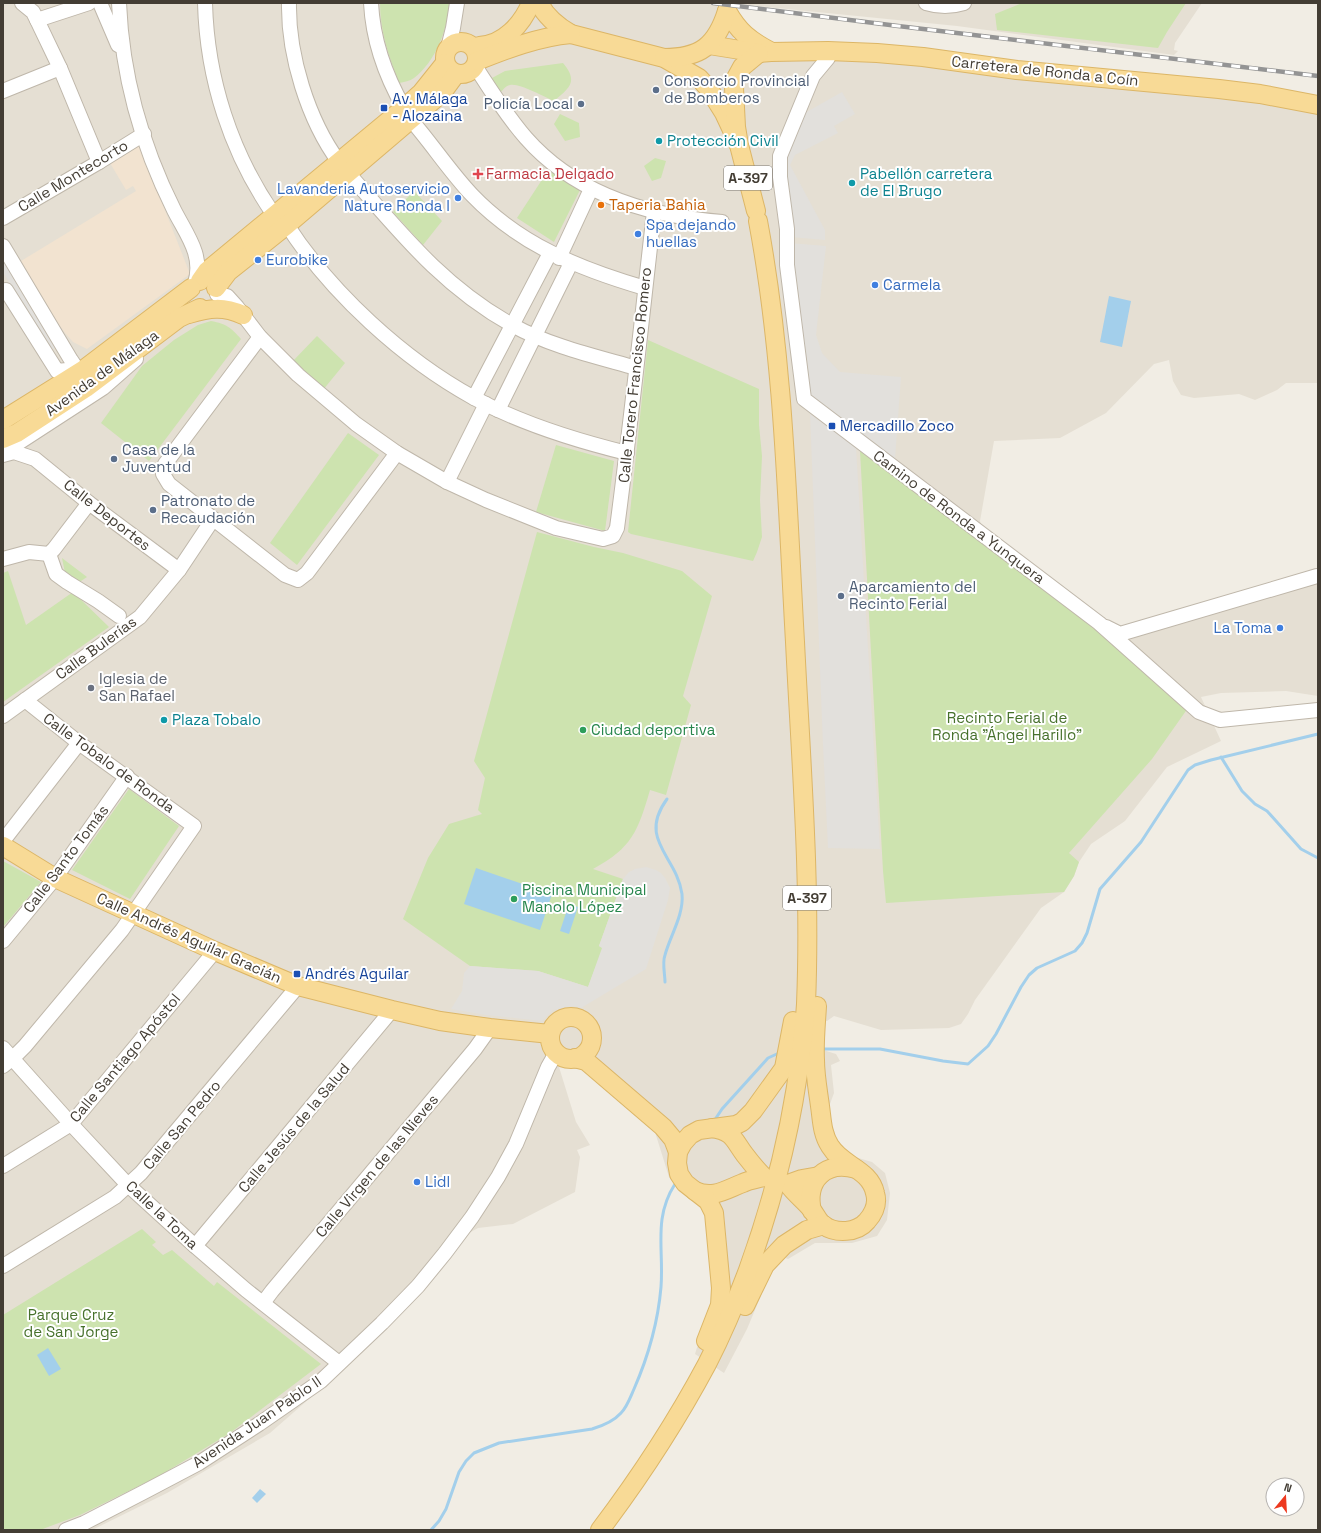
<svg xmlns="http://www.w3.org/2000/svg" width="1321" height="1533" viewBox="0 0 1321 1533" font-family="'Space Grotesk',sans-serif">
<rect width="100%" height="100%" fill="#f1ede4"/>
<path fill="#e5dfd3" d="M3,3H1202L1175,43L1174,50L1178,51L1174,55L957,26L738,4L736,6L732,55L828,58L1035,74L1248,100L1318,112V383H1286L1277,390L1255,400L1239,394L1194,398L1181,395L1173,381L1169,360L1154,364L1106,413L1060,438L994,441L980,521L983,530L1110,639L1318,573V696L1286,691L1221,693L1201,697L1221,741L1167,767L1125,821L1091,844L1079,862L1074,876L1064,892L1041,908L975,1000L968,1014L961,1024L949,1028L881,1030L834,1016L827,1021L815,1019L807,1045L836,1054L840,1061L831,1065L834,1093L823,1123L833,1127L839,1147L855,1157L872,1162L885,1173L890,1193L887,1220L877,1236L852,1243H815L788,1259L778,1255L747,1329L724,1373L695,1354L712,1299L710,1223L702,1208L687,1197L676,1187L669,1177L655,1132L582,1067H559L576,1122L590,1145L577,1150L580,1157L575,1192L513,1224L478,1228L469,1233L418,1297L357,1357L270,1433L167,1493L92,1530H3Z"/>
<path fill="#f2e3d0" d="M139,144L190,274L87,349L73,342L65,333L50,312L21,261L136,191L133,186L126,190L110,163Z"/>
<g fill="#cde3af">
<path d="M380,3H450C447,30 436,61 414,78C410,81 404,82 399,83C389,57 380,32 380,3Z"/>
<path d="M1022,3H1186L1167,32L1158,48L997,30L995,14Z"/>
<path d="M563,63C579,82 569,88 554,101C544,97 520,83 510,85C505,86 503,90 500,93L492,78L505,71Z"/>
<path d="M560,114L579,123L580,137L565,141L554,124Z"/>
<path d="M655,158L666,161L661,178L652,181L644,166Z"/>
<path d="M549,169L580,190L554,242L517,218Z"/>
<path d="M414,191L442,221L423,245L393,212Z"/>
<path d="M211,321C227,324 231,328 241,339L149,461L101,423L142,366L174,340L198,325Z"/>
<path d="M317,336L345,363L323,390L292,362Z"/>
<path d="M648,340L759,389V425L762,456L760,500L762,537L757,552L753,561L631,534L628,532Z"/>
<path d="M348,433L379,455L297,565L270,543Z"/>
<path d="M556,445L614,461L605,531L536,512Z"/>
<path d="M860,451L1090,625L1188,708L1152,759L1069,853L1079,862L1074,876L1064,892L886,903L883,871Z"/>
<path d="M537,532L594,547L623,553L682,571L712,596L683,696L691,705L666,795L650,790C638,831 632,848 593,869L623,879L599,946L603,948L588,987L538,971L470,966L403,919L428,858L449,824L482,814L478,810L485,778L474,761Z"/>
<path d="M62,558L87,577L78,583L65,573Z"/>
<path d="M8,571L26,625L73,592L109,627L3,702V573Z"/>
<path d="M129,789L179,826L130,899L72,870Z"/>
<path d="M3,861L41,882L3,927Z"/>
<path d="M142,1229L156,1242L152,1245L163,1255L172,1250L214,1286L217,1282L321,1364L230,1433L159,1476L80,1515L40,1530H3V1315Z"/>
</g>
<g fill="#e2e0dc">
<path d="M842,92L855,114L834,126L838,133L795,155L790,165L825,230V240L790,237L783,170L803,114Z"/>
<path d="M789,243L826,246L816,335L822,353L840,372L901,377L895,459L810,395Z"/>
<path d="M3,261L56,347L50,351L3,272Z"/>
<path d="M810,414L856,447L880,849L828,848L823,746Z"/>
<path d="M646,867L656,870L661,873L665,878L670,888L668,900L646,969L581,1008L572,1006L553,1010L542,1021L486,1015L451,1009L462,991L464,973L470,966L538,971L588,987L602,948L599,946L623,879L629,872L635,869Z"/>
</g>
<g fill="#a3cfeb">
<path d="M1109,296L1131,301L1122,347L1100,342Z"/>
<path d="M476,868L552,894L540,930L464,904Z"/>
<path d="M569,904L578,907L569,934L560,931Z"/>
<path d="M48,1348L61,1369L49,1376L37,1355Z"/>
<path d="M260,1489L266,1494L257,1503L252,1498Z"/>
</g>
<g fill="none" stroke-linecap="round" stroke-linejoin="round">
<g stroke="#a3cfeb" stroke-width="3">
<path d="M1221,757L1242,791L1255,804L1267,811L1301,849L1318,858"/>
<path d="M665,982C665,974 662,963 665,955C670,936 684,915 682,894C677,856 637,840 667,799"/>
<path d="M821,1049H880L943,1061L968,1064L988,1046L996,1034L1021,987L1029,975L1037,968L1075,951L1082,943L1087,933L1100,889L1141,842L1188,770L1195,765L1211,760L1318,734"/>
<path d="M716,1118L722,1109L768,1058L779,1053"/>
<path d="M431,1530L439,1521L446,1509L459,1472L466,1461L474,1453L499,1443L592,1429C602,1426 613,1422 621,1413C627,1407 630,1398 634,1389C648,1357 658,1322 661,1287C664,1250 653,1218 675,1184"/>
</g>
<defs>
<g id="minor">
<path d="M22,3L33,12L37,20L60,68L99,162"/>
<path d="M100,3L118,45"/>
<path d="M119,3C122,75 142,146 174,210C186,234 204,255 195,283"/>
<path d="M205,3C207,79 231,153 274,215"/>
<path d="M289,3C288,55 308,120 339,162"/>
<path d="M371,3C373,41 385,75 404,108"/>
<path d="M926,3C939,7 951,7 964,3"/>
<path d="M37,20L89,3"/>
<path d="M448,48L453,28L457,3"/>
<path d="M828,51V58L813,76L780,156V177L787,229V265L804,399L1099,623L1199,712L1220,720L1318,710"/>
<path d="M475,66C491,91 507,116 526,138C576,195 649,216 722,222"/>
<path d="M3,91L60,68"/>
<path d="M411,120C432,144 450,172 472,195C520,245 580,269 645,288"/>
<path d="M348,173C400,232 442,286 512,325C550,346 594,356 636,368"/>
<path d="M3,218L99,162L144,134"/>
<path d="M287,225C331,293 403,359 474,398C522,424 574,440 627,453"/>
<path d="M3,246L71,360L77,369L83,370"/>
<path d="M559,258L591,189"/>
<path d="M6,290L57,371L77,369"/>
<path d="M217,294L227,296L237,307L260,337L298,375L356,424L397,453L447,482L486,500L556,528L603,539L613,536L617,528C631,423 642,317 654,212"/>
<path d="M260,337L165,464L163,474L169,484L285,575L298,580L307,573L397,453"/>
<path d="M474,398L550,253"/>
<path d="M498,410L571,263"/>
<path d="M3,453L103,388L136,359"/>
<path d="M3,455L14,452L35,459L89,503L179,570"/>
<path d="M447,482L486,404"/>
<path d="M49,554L56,574L67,582L98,601L119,616"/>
<path d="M3,559L29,552L49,554L54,549L89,503"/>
<path d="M1106,627L1120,634L1317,576"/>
<path d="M3,716L140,617L179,570L213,519"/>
<path d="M3,841L79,743"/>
<path d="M3,941L55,878L127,776"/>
<path d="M3,1048L71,1124L128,1185L195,1246L246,1290L339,1363"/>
<path d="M3,1066L13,1058L25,1046L122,930L194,826L79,743L25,700"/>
<path d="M3,1166L71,1124L215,951"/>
<path d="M195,1246L392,1010"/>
<path d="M3,1266L115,1197L141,1173L298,986"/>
<path d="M263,1303L272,1291L475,1049L490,1028"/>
<path d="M66,1530L84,1523L144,1492L199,1463L259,1424L321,1381L382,1323L418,1286L445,1253L472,1217L498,1177L516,1144L548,1067L556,1053"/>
</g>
<g id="major">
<path d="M539,3C546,17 557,26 571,34L664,58L699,78L709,89L724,113L739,145"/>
<path d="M727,11C739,32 749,40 770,51"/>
<circle cx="461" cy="58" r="16"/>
<path d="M709,45L759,53L771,52L828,51L877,53L923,57L1017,70L1219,89L1260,94L1318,105"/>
<path d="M479,46C504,45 522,24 531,3"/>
<path d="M664,58C700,58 716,46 727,11"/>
<path d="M477,61C507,49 538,37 571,34"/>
<path d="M756,211L739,145L736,127L734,88L736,78L742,67L759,53"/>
<path d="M200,281L207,271L404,108L421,93L445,63"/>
<path d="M216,288L228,272L287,225L442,93L456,74"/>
<path d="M189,314C210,308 223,306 243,315"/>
<path d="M3,420L83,370L191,288"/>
<path d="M3,439L17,433L86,388L179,318L200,308"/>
<path d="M3,846L55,878L215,951L298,986L392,1010L440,1021L490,1028L550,1034"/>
<path d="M817,1006C816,1024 814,1042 815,1060C815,1075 818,1091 820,1106C822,1120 822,1134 830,1146C842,1166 870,1169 875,1193C878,1203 874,1213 867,1221C857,1233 836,1234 823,1225C818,1221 816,1215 812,1210C805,1201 795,1194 788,1184L802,1179L819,1176"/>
<circle cx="571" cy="1038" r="21"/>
<path d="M575,1058L586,1061L663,1127L673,1139L678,1152"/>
<path d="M695,1191C713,1199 725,1190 743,1183C749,1180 757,1179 764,1177C757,1170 751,1163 745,1155C733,1139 734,1132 712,1128"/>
<path d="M812,1211C805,1180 826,1160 856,1169"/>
<path d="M745,1306L765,1265L784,1245L807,1230L824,1225"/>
<path d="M706,1341L720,1305L721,1288L714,1213L708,1201L685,1183L679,1174L677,1163L678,1152L683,1143L690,1135L699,1130L736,1125L742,1122L753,1111L784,1068L793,1021"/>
<path d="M600,1530C640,1477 676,1422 707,1364C723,1333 736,1302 748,1270C774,1198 792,1127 801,1051C803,1036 805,1020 806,1004C811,883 801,763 795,642C787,502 784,360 758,221"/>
</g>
</defs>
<use href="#minor" stroke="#bfb7aa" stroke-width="16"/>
<use href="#major" stroke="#dcb667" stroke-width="20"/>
<use href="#minor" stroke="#fff" stroke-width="14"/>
<use href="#major" stroke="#f8da96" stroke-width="18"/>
<defs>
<path id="rail" d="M713,3L898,26L1318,76"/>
</defs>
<use href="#rail" stroke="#949494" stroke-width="4.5"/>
<use href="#rail" stroke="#fff" stroke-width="3" stroke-dasharray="9" stroke-linecap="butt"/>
</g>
<g fill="#5c6f8a" stroke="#fff" stroke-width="1.5">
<circle cx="656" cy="90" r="4"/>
<circle cx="581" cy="104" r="4"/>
<circle cx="114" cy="459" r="4"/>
<circle cx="153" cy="510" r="4"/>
<circle cx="841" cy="596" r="4"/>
</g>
<g fill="#1a4fb4" stroke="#fff" stroke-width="1.5">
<rect x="380" y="104" width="8" height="8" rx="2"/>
<rect x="828" y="422" width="8" height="8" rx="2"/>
<rect x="293" y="970" width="8" height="8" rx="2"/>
</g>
<g fill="#0f9aa8" stroke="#fff" stroke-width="1.5">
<circle cx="659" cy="141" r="4"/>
<circle cx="852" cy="183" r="4"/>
<circle cx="164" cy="720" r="4"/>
</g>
<path fill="#e0444e" stroke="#fff" stroke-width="1.5" d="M476 168h4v4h4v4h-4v4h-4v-4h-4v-4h4z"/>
<g fill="#3f7fe0" stroke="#fff" stroke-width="1.5">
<circle cx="458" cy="198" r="4"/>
<circle cx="638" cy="234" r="4"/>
<circle cx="258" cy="260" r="4"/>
<circle cx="875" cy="285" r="4"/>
<circle cx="1280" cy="628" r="4"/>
<circle cx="417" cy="1182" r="4"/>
</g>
<circle fill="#e8710a" stroke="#fff" stroke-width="1.5" cx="601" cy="205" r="4"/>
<circle fill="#6b7280" stroke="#fff" stroke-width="1.5" cx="91" cy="688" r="4"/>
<g fill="#2e9e5b" stroke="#fff" stroke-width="1.5">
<circle cx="583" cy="730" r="4"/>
<circle cx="514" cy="899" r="4"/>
</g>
<g text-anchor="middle" stroke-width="4" stroke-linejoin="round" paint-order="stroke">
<g fill="#fff" stroke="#7b7771" stroke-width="1">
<rect x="724" y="166" width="48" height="24" rx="3"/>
<rect x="783" y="886" width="48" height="24" rx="3"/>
</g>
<g font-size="14" font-weight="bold" fill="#433d34">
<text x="748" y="183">A-397</text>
<text x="807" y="903">A-397</text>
</g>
<g font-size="15" fill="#433d34" stroke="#fff">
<text transform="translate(1045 71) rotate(6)" y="5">Carretera de Ronda a Coín</text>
<text transform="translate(73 176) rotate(-31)" y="5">Calle Montecorto</text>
<text transform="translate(102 373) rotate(-36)" y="5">Avenida de Málaga</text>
<text transform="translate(635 375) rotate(-84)" y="5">Calle Torero Francisco Romero</text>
<text transform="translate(107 515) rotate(38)" y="5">Calle Deportes</text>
<text transform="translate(959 517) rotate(37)" y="5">Camino de Ronda a Yunquera</text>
<text transform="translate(96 648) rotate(-36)" y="5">Calle Bulerías</text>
<text transform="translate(109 763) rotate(36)" y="5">Calle Tobalo de Ronda</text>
<text transform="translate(66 859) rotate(-53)" y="5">Calle Santo Tomás</text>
<text transform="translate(189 938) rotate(24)" y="5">Calle Andrés Aguilar Gracián</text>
<text transform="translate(125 1058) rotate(-50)" y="5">Calle Santiago Apóstol</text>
<text transform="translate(182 1125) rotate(-50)" y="5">Calle San Pedro</text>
<text transform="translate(294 1128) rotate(-50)" y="5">Calle Jesús de la Salud</text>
<text transform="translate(377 1166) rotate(-50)" y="5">Calle Virgen de las Nieves</text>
<text transform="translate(162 1215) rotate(43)" y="5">Calle la Toma</text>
<text transform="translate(257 1422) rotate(-34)" y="5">Avenida Juan Pablo II</text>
</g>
<g font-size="15" fill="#4e5e75" stroke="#fff" text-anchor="start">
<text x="664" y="86">Consorcio Provincial<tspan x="664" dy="17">de Bomberos</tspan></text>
<text x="573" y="109" text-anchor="end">Policía Local</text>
<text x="122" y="455">Casa de la<tspan x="122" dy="17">Juventud</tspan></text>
<text x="161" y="506">Patronato de<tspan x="161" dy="17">Recaudación</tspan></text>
<text x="849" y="592">Aparcamiento del<tspan x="849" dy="17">Recinto Ferial</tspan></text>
</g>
<g font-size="15" fill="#164399" stroke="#fff" text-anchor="start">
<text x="392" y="104">Av. Málaga<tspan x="392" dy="17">- Alozaina</tspan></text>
<text x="840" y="431">Mercadillo Zoco</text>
<text x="305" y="979">Andrés Aguilar</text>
</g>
<g font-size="15" fill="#0d838f" stroke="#fff" text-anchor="start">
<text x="667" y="146">Protección Civil</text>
<text x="860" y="179">Pabellón carretera<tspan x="860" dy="17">de El Brugo</tspan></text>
<text x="172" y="725">Plaza Tobalo</text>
</g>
<g font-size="15" fill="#be3a42" stroke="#fff" text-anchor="start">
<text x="486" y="179">Farmacia Delgado</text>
</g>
<g font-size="15" fill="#366cbe" stroke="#fff" text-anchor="start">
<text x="450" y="194" text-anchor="end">Lavanderia Autoservicio<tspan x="450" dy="17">Nature Ronda I</tspan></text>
<text x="646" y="230">Spa dejando<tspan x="646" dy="17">huellas</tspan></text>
<text x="266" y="265">Eurobike</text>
<text x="883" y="290">Carmela</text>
<text x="1272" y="633" text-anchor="end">La Toma</text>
<text x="425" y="1187">Lidl</text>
</g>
<g font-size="15" fill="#c56008" stroke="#fff" text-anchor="start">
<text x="609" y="210">Taperia Bahia</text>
</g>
<g font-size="15" fill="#5b616d" stroke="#fff" text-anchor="start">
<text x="99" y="684">Iglesia de<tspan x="99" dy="17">San Rafael</tspan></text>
</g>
<g font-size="15" fill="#47712c" stroke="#fff">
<text x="1007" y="723">Recinto Ferial de<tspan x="1007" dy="17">Ronda "Ángel Harillo"</tspan></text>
<text x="71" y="1320">Parque Cruz<tspan x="71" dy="17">de San Jorge</tspan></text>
</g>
<g font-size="15" fill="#27864d" stroke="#fff" text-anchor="start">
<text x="591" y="735">Ciudad deportiva</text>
<text x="522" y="895">Piscina Municipal<tspan x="522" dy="17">Manolo López</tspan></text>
</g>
</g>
<rect width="1321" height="1533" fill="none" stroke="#433d34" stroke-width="8"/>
<g transform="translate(1285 1497) rotate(18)"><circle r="19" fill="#ffffff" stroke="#b4b1ae"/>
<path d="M0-3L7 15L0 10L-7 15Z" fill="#ed391f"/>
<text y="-6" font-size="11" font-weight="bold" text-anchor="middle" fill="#433d34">N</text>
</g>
</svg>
